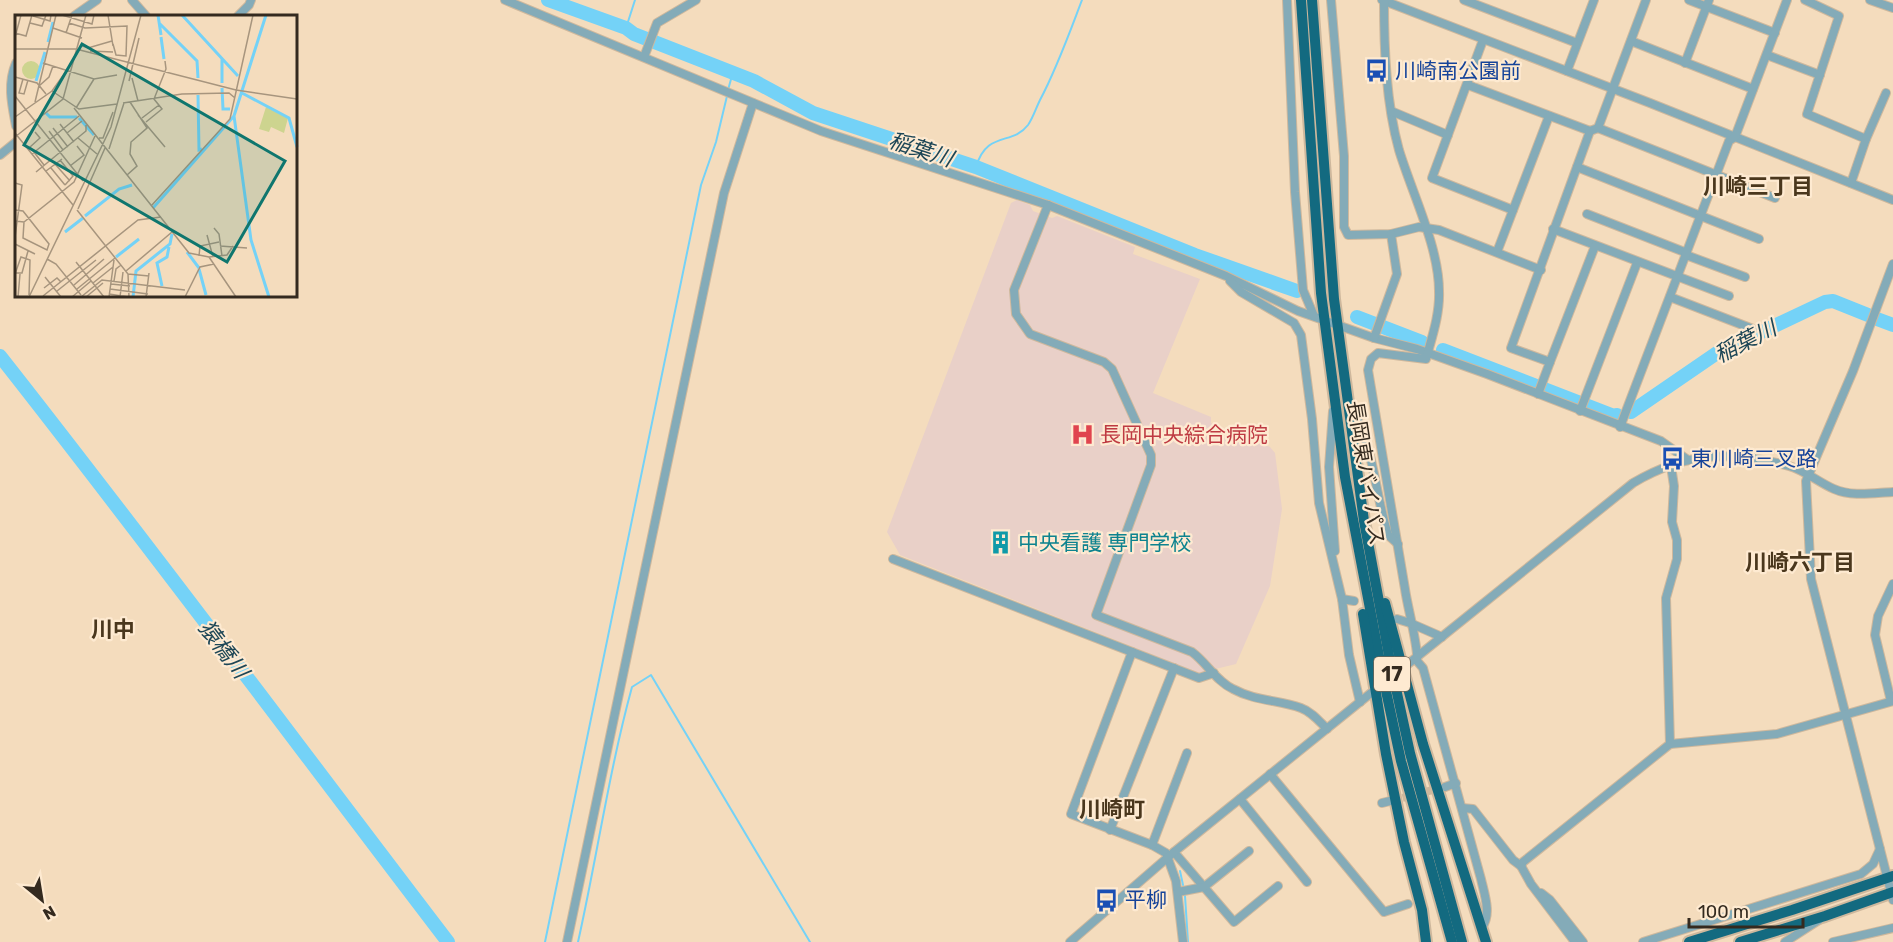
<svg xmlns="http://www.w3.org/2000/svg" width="1893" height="942" viewBox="0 0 1893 942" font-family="Rubik,'Noto Sans JP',sans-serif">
<rect width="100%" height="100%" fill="#f4dcbd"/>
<path fill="#e9d0c8" d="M1017,200L1030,205L1033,211L1052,218L1057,216L1135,247L1133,254L1200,279L1153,393L1211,417V423L1270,447L1275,453L1282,509L1270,586L1236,664L1199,673L900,555L887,532L1011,203Z"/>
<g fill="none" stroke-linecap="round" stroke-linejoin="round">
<g stroke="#74d2f7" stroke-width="2">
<path d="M626,28L635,0"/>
<path d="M728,90L733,72"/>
<path d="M976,167C987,130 1012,146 1028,125C1033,118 1036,108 1040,100C1057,68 1069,34 1082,0"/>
<path d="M1180,871L1183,885"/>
<path d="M1185,896L1188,942"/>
<path d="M545,942L701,185L716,142L727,96"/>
<path d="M578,942C597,857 609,771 632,687L651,675L810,942"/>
</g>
<g stroke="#74d2f7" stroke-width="14">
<path d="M548,0L626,28L634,34L754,81L813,113L976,167L1195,255L1297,291"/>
<path d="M1357,317L1422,342"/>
<path d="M1877,319L1893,325"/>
<path d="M1443,350L1614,416L1617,415"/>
<path d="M0,356C152,549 299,747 448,942"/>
<path d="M1631,412L1717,353L1825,302L1833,301L1868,315"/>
</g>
<path stroke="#ceb89d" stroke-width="8" stroke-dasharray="8 4" stroke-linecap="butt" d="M1391,801L1440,788"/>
<defs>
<g id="minor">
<path d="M132,0L146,16"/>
<path d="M505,0L821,131L1048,205L1226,276L1298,311L1374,338L1417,349L1487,374L1661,441L1688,460"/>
<path d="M1287,0L1295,192L1303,290L1314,316"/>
<path d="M1331,0L1344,156V227L1348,235L1391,234L1419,227L1439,230L1541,270"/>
<path d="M1382,0L1650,103L1893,200"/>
<path d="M1384,0C1384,49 1386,103 1399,150C1412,193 1439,247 1439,291C1440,314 1432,337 1426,359L1378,353L1371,359L1368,370C1381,443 1392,516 1405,589C1407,605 1419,649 1417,661L1423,668L1481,879C1484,893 1492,914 1482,927"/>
<path d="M1464,0L1577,43"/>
<path d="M1689,0L1775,33"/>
<path d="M1805,0L1839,16L1807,114L1866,139"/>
<path d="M1870,0L1893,8"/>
<path d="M74,16L97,0"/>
<path d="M238,16L249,5L251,0"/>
<path d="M1483,40L1432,178L1513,210"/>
<path d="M1631,41L1753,89"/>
<path d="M1767,55L1820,75"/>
<path d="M644,57L657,23L696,0"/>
<path d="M16,63C7,84 12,105 16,126"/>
<path d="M1685,63L1709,0"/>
<path d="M1567,71L1594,0"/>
<path d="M1468,85L1590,131"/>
<path d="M1391,111L1448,135"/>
<path d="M1598,128L1775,198"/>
<path d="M0,155L16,142"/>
<path d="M1577,167L1759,239"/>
<path d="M1851,183L1866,139L1886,93"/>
<path d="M1048,205L1014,290L1016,314L1030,334L1104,362L1112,369L1151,455V465L1096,615L1192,652C1207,663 1216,681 1233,689C1255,701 1279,700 1301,708C1312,712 1319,721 1327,729"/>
<path d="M1587,214L1687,253"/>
<path d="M1553,229L1729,296"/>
<path d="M1497,252L1549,116"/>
<path d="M1686,255L1745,277"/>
<path d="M1893,264L1853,371L1806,481L1811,579L1893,900"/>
<path d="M1230,281L1241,292L1294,323L1301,335L1312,419L1319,503L1342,599L1349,655L1360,702"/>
<path d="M1670,297L1753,329"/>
<path d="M1374,338L1397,274L1391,234"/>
<path d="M1550,362L1595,246"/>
<path d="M1538,394L1550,362L1511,348L1590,131L1598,128L1646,0"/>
<path d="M1351,407C1375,449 1374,490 1388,535L1398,544"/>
<path d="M1333,411L1329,467L1335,551"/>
<path d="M1580,411L1637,263"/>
<path d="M1620,427L1729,141L1735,137L1787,0"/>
<path d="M893,559L1199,678L1214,673"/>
<path d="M1342,599L1354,601"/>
<path d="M1397,619L1410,623L1442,637"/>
<path d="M1132,652L1071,814L1152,845L1166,853L1176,881L1183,942"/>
<path d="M1408,664L1633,483C1685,452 1732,450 1789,466C1806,471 1818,482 1834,489C1852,497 1873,493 1893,492"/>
<path d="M1891,701L1875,635L1878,616L1893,584"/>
<path d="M1670,744L1666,598L1677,559V540L1672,522L1674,486L1671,466"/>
<path d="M1270,774L1384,912L1408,904"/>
<path d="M1445,787L1456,783"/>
<path d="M1240,799L1307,882"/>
<path d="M1382,803L1390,801"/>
<path d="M1462,808L1473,809L1513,860L1521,866L1531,884L1575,942"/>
<path d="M1110,830L1174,668"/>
<path d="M1152,845L1187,753"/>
<path d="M1174,852L1234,922L1278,886"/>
<path d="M1521,866L1523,862L1670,744L1777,734L1893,701"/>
<path d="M1178,892L1204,887L1249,851"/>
<path d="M1541,893L1550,900L1583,942"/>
<path d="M567,942L724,193L753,103"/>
<path d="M1070,942L1174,852L1371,693"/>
<path d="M1643,942L1861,874L1873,864L1880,849"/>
<path d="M1785,942L1819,920"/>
<path d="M1833,942L1893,928"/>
</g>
<g id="highway">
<path d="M1301,0L1321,293L1345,477L1383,677L1401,761L1452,942"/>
<path d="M1312,0L1334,299L1364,521L1390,661L1410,753L1462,942"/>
<path d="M1385,603L1423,744L1486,942"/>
<path d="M1363,614L1386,754L1404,842L1422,910L1426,942"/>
<path d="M1689,942L1792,910L1893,876"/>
<path d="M1740,942L1825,916L1893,892"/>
</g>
</defs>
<use href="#minor" stroke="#ceb89d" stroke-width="10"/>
<use href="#highway" stroke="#ceb89d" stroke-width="14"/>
<use href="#minor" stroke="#84abb8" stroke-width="8"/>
<use href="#highway" stroke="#136a80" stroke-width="10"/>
</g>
<defs>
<symbol id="bus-bare" viewBox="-9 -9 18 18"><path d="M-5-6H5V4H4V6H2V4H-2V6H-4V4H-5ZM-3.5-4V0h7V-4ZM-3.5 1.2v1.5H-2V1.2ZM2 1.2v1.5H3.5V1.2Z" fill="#1a4fb4" stroke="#feead1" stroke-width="2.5" paint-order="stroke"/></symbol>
<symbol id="hospital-bare" viewBox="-9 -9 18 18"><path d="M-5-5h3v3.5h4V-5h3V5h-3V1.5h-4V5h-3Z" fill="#e0444e" stroke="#feead1" stroke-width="2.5" paint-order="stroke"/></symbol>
<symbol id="building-bare" viewBox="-9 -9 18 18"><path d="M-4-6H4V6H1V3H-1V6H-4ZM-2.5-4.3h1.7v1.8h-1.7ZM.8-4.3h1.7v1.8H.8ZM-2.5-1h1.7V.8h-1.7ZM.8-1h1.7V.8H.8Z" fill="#0f9aa8" stroke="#feead1" stroke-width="2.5" paint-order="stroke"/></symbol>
</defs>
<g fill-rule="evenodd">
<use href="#bus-bare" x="1360" y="54" width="33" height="33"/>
<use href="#hospital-bare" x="1066" y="418" width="33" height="33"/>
<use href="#bus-bare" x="1656" y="442" width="33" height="33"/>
<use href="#building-bare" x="984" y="526" width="33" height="33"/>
<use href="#bus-bare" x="1090" y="884" width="33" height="33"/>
</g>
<g text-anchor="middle" stroke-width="4.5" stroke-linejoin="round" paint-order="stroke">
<rect fill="#feead1" stroke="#716454" stroke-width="1.5" x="1374" y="657" width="36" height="34" rx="4.5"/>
<g font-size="20" font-weight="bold" fill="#342a1f">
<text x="1392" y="681">17</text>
</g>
<g font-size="21" fill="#164399" stroke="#feead1" text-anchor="start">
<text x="1395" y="78">川崎南公園前</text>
<text x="1691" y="466">東川崎三叉路</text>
<text x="1125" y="907">平柳</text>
</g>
<g font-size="21" fill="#be3a42" stroke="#feead1" text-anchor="start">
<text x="1100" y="442">長岡中央綜合病院</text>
</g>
<g font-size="21" fill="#342a1f" stroke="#feead1">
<text transform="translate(1366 473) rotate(81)" y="7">長岡東バイパス</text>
</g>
<g font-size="21" fill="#0d838f" stroke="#feead1" text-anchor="start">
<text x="1018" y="550">中央看護 専門学校</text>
</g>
<g font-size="22" font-style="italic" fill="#1d4656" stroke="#feead1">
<text transform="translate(921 149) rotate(18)" y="8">稲葉川</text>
<text transform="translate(1745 341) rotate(-27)" y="8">稲葉川</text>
<text transform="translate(224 649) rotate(53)" y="8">猿橋川</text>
</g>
<g font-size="22" font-weight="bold" fill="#4a371d" stroke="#feead1">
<text x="1758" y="194">川崎三丁目</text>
<text x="1800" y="570">川崎六丁目</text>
<text x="113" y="637">川中</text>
<text x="1112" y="817">川崎町</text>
</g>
</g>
<g transform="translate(15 15)">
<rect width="282" height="282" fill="#f4dcbd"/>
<path d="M7 55a9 9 0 1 1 18 0a9 9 0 1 1-18 0ZM251,92L273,103L269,118L256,112L254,117L244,114Z" fill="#cdd48f"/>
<path fill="none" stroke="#74d2f7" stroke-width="3" d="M143,0L146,20M167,0L223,61M251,0L219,101L236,225L254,282M144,8L182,46L183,63M146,22L149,44M33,27L38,7M207,43V68M21,66L30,37M207,73L208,94H215M227,78L274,103L282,132M183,80L184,135L187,134M31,98L35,102H62M64,103L79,120M138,193L219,101M70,201L104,174L117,170M50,217L68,203M172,237L184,253M101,242L124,224M184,254L191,280M147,271L142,248L152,242L154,232M118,282L121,256L155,229L157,219"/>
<path fill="none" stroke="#a7957e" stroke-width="1.5" d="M47,0L77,9L79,0M93,0L98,31M18,1L35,6L36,0M15,8L27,11L31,0M54,8L70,13L112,11L111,41L101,40L98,29M38,13L67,23M0,18L11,21L17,0M51,18L57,0M0,22L6,0M65,30L73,33L97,26M0,34H61L221,75L282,84M75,36L98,37M28,48L79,64L102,60M0,62L22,68L31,79M117,63L123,86M8,64L4,78L9,79L13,65M114,66L124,23M24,71L34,62L38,51M37,76L64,94L102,89M0,81L68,166M20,87L41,0M108,88L167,79L214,78L220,83M59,93L174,238L194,242L212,240L218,231M61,93L79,64M123,100L150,132M0,102L37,76L52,55M127,103L144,90M131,107L147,94L139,84L151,54L150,46M45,109L59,127M38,113L53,132M34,116L48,135M20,117L25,123L15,132L29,150M0,118L58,190M52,118L67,106M0,122L48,84L71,0M63,123L82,139M84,123H88L98,97M94,134L109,88M17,139L64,101M45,145L58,161L50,170M40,149L55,166M55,151L69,140L62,131M36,153L50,170M31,156L47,144M21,157L71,116V110M112,160L122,151L115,139L116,127L132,113L115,87M0,168L7,170L0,222M137,190L215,104L238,0M63,194L90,133M0,195L8,196L34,229L32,235L8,223L9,207M62,195L113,259L114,282M0,206L9,207L59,167L80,121M199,213L204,219L207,241M192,220L198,242M0,229L20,239M205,231L232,233M184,241L185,231L204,227M194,242L221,282M32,244L41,249L66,280M61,247L89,282M111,256L157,217M0,258H7L13,236M0,259L6,242L15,245L14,280M113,259L134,261M30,262L46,282M99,266L101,254L106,250M78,268L98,252M96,269L115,271M59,270L89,244M29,273L42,263L46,267M62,274L100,243M95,274L133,279M42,276L81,245M94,279L113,282M28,281L123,205L146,202M3,282L5,259M14,282L96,112L126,0M57,282L76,266M66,282L87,265L170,275M71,282L88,268M94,282L99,245M105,282L108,257M131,282L134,258M170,282L185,252L199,249"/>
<path fill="#0f766e" fill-opacity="0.15" stroke="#0f766e" stroke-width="3" d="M67,29L270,146L212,247L9,130Z"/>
<rect width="282" height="282" fill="none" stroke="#342a1f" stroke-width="3"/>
</g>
<g transform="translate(42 900) rotate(150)" stroke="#feead1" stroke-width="4.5" paint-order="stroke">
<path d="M0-4.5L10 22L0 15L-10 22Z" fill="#342a1f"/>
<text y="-9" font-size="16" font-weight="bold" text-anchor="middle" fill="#342a1f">N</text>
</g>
<path d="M1689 918v9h114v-9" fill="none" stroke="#342a1f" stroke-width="3"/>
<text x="1698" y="918" font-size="18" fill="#342a1f" stroke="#feead1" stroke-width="4.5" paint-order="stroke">100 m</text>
</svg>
